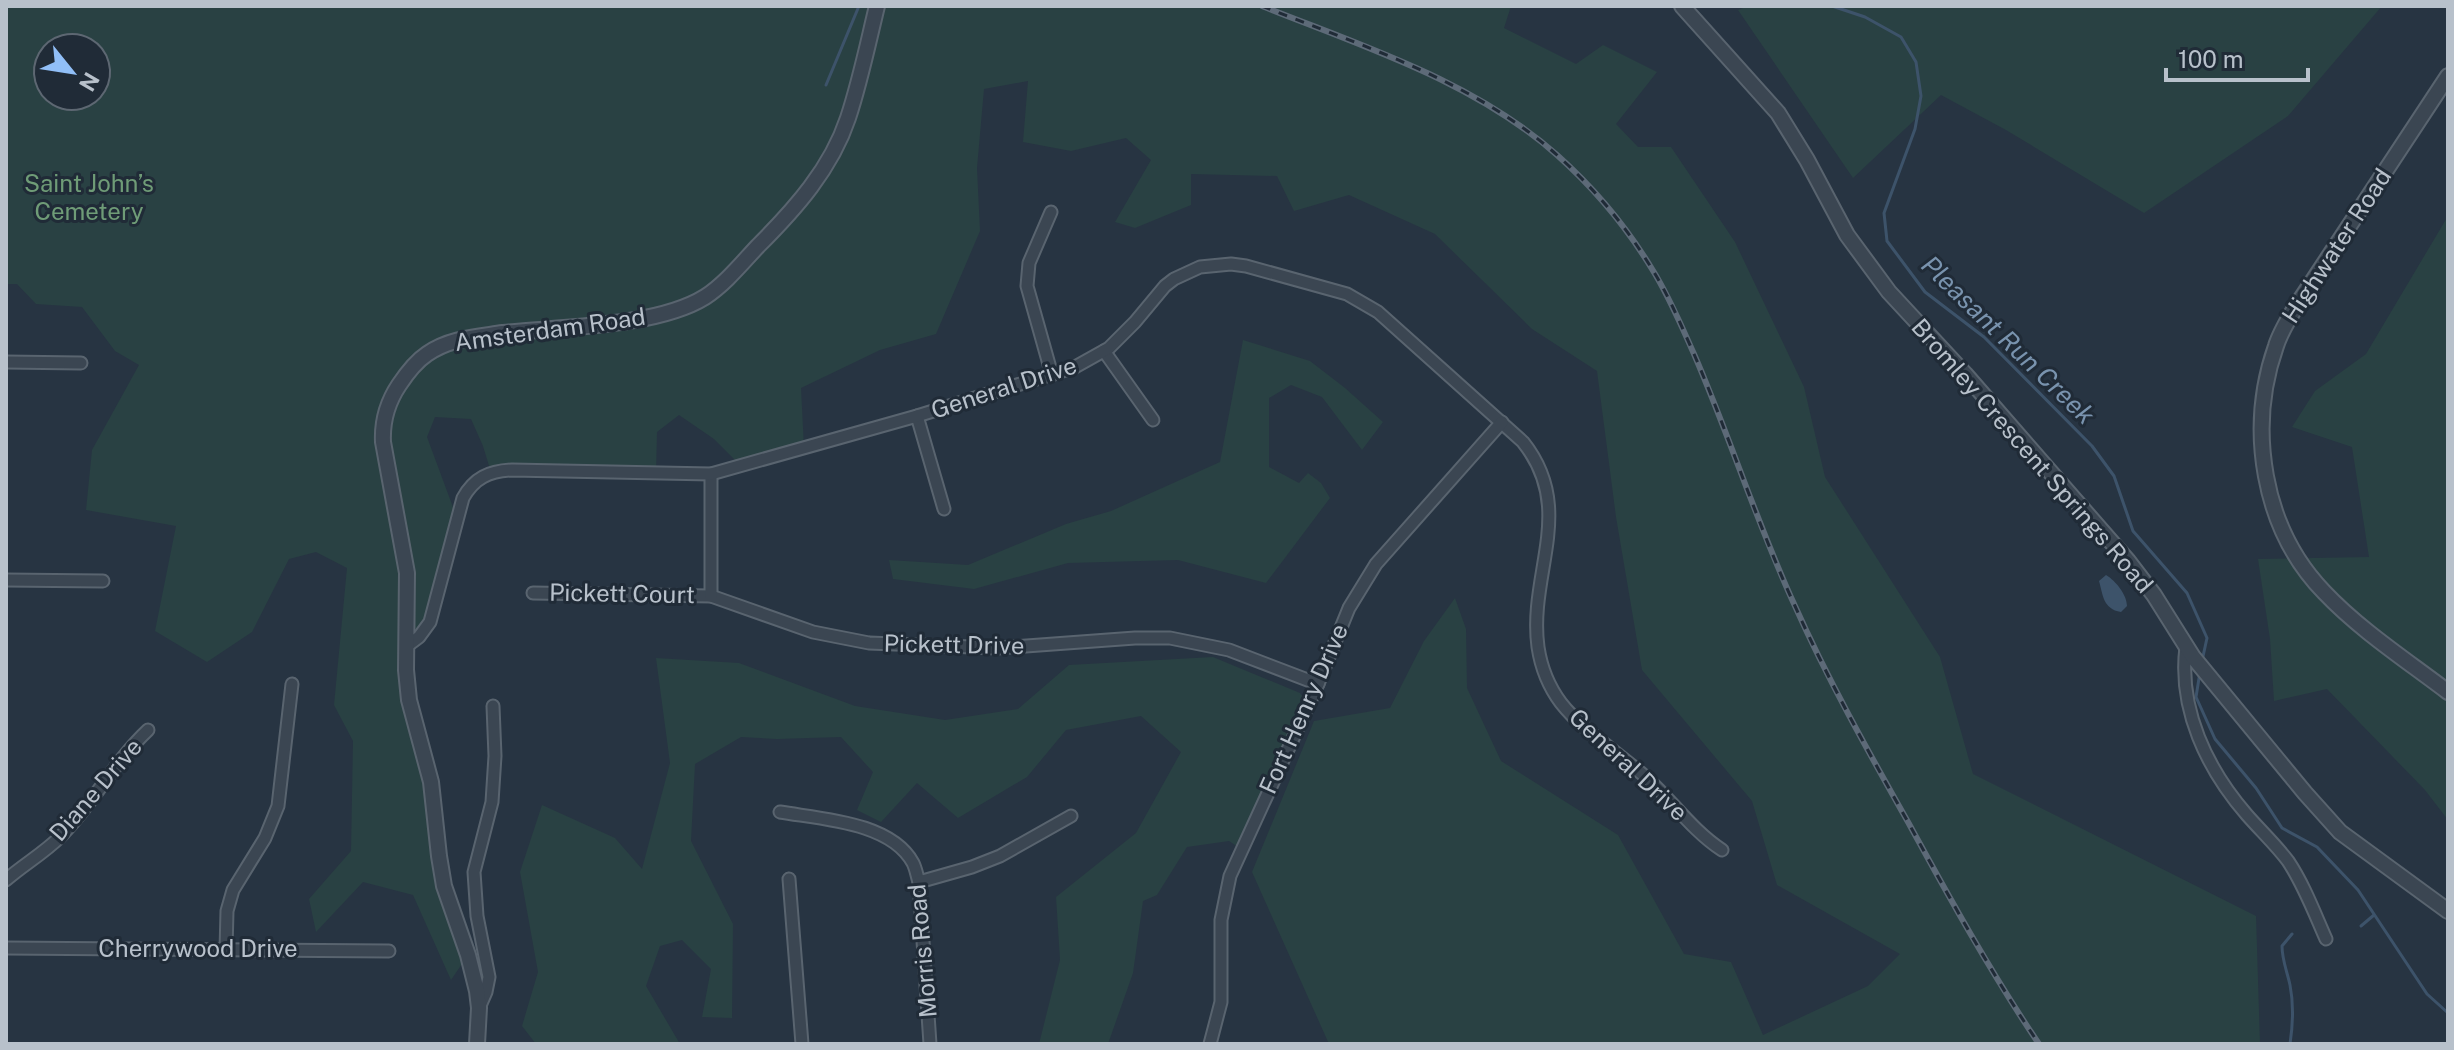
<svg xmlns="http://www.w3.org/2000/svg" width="2454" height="1050" viewBox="0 0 2454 1050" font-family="'Public Sans',sans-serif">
<rect width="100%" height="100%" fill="#273442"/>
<g fill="#294143" fill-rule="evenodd">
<path d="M6,6H1511L1504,28L1576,64L1603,45L1657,72L1616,124L1638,147H1671L1735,242L1804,387L1825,477L1940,657L1973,774L2256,916L2260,1044H1329L1252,872L1314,721L1390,708L1424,641L1455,598L1466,629L1467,688L1501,761L1618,835L1684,954L1731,962L1763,1035L1868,986L1900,954L1777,885L1752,801L1642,670L1616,517L1597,371L1532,329L1435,234L1349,195L1294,211L1277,176L1191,174V205L1135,228L1115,222L1151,160L1126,138L1071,151L1023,142L1028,81L984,89L977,168L980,231L936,334L880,350L801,388L804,448L741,466L714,439L679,415L657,432L656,473L491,472L483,446L471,419L435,417L427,437L457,518L430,622L407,646L439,856L468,955L451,980L413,895L363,882L316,932L309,899L351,851L353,741L334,705L347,568L316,552L289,559L252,632L207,662L155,631L176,526L86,510L92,450L139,365L115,351L82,307L36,304L17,284H6ZM48,48H96V96H48Z"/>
<path d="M1748,6H2382L2288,116L2144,213L2006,130L1941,95L1853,178L1738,10Z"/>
<path d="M2448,216V820L2425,790L2327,689L2274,701L2270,639L2258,559L2369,557L2352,447L2292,427L2315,391L2366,354Z"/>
<path d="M1243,340L1310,361L1345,388L1383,422L1362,450L1322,397L1291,385L1269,398V467L1299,483L1308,473L1321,483L1330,498L1266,583L1178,560L1068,563L974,589L893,579L889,560L968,565L1066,524L1111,511L1220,462Z"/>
<path d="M1213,657L1300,693L1308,705L1241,849L1229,841L1187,847L1157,895L1143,901L1133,973L1108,1044H1039L1060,960L1056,897L1136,833L1181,752L1141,716L1066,730L1027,777L958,818L917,783L881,822L857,810L873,772L841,737L777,739L741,737L695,764L691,841L733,924L732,1018L702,1017L711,969L682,940L660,946L646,986L680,1044H536L522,1026L538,972L520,872L542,805L615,838L642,869L670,763L656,658L739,663L855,706L945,720L1018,709L1069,665Z"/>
</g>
<path fill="#3d536a" d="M2106,575C2116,581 2127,595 2127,606L2121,612C2103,609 2103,595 2099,581Z"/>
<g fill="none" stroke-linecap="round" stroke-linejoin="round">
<g stroke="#3d536a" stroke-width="3">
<path d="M1832,6L1865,17L1901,37L1916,62L1921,96L1915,129L1884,213L1887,241L1925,292L1984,337L2092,446L2114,476L2133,531L2187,593L2207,638L2202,661"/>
<path d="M826,85L859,6"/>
<path d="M2200,672L2196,697L2215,739L2256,788L2282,828L2317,847L2358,890L2427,994L2448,1013"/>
<path d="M2361,926L2374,915"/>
<path d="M2290,1044C2293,1024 2294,1005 2290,985C2287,971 2282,960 2282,946L2292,934"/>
</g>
<defs>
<g id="minor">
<path d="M1051,212L1029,263L1027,286L1052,375"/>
<path d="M1104,351L1153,420"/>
<path d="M6,362L81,363"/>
<path d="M917,416L944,509"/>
<path d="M6,580L103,581"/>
<path d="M533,593L711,596L813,632L869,643L998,648L1135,638H1170L1229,650L1318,684"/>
<path d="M711,596V474"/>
<path d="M407,646L419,637L430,622L463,498C474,478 489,471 512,470L711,474L917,416L1075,367L1109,348L1135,322L1165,286L1174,279L1200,267L1231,264L1246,266L1347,294L1378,312L1523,442C1577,510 1528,573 1538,647C1541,667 1549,687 1561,703C1582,730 1621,755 1648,779C1673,802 1693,831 1722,850"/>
<path d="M2186,647C2178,709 2207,769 2247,815C2261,831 2276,845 2288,861C2304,885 2314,912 2326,939"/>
<path d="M780,812C821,819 891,822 913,863C916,869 917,876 919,882L930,1044"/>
<path d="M789,879L802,1044"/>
<path d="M6,880C23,865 44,853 60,837C93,804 114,762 148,730"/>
<path d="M919,882L972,867L1000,856L1071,816"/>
<path d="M6,948L389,951"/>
<path d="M226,950L227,911L233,890L265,838L278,806L292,684"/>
<path d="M479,1008L486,992L489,977L477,916L474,872L492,802L495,756L493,706"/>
<path d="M1210,1044L1221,1002V920L1230,876L1318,684L1349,608L1376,564L1502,422"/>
</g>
<g id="tertiary">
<path d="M1682,6L1778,113L1807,160L1847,235L1889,292L1965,374L2128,561L2154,595L2193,657L2305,793L2340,832L2448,911"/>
<path d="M2448,76L2295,308C2288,320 2280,333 2276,346C2247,428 2262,528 2324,592C2360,630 2406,660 2448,692"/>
<path d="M477,1044L479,1008L477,991L468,955L444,886L439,856L431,782L409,700L406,670L407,573L383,442C382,421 387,403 399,385C407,373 415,362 427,354C450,338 477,337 503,333C560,327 657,327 705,297C725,284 742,263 758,246C795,209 831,169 848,118C860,82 868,43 877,6"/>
</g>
</defs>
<use href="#minor" stroke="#59646f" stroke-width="15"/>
<use href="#tertiary" stroke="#59646f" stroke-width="18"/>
<use href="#minor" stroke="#3b4652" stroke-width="11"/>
<use href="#tertiary" stroke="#3b4652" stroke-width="14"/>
<defs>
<path id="rail" d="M1262,6C1362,46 1474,81 1557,155C1594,188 1626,226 1652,269C1669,296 1681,325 1694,354C1730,437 1757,524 1795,606C1828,680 1868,751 1908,822C1949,897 1991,973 2039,1044"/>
</defs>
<use href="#rail" stroke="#5d6a78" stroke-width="6"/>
<use href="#rail" stroke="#202b37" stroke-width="3" stroke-dasharray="9" stroke-linecap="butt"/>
</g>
<g text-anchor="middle" stroke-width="6" stroke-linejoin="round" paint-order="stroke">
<g font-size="24" fill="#6f9c77" stroke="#202b37">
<text x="89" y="192">Saint John’s<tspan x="89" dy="28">Cemetery</tspan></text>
</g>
<g font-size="24" fill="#b8c1cb" stroke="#202b37">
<text transform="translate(2337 246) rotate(-57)" y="8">Highwater Road</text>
<text transform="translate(550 330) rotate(-8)" y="8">Amsterdam Road</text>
<text transform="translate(1004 388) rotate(-18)" y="8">General Drive</text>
<text transform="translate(2032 456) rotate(49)" y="8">Bromley Crescent Springs Road</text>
<text transform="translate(622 594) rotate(1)" y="8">Pickett Court</text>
<text transform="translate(954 645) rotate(1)" y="8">Pickett Drive</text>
<text transform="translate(1304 709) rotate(-66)" y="8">Fort Henry Drive</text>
<text transform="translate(1628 765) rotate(43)" y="8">General Drive</text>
<text transform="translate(96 790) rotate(-49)" y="8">Diane Drive</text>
<text x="198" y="957">Cherrywood Drive</text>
<text transform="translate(923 951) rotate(-95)" y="8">Morris Road</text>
</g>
<g font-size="26" font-style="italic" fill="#7993ae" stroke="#202b37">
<text transform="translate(2008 340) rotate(44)" y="9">Pleasant Run Creek</text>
</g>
</g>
<rect width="2454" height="1050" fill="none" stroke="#b8c1cb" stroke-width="16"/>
<g transform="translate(72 72) rotate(120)"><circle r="38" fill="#202b37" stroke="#5d6772" stroke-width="2"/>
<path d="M0-6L14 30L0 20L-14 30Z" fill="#91bff7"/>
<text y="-12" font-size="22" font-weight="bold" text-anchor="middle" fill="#b8c1cb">N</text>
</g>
<path d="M2166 68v12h142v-12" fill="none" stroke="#b8c1cb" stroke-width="4"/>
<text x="2178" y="68" font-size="24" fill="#b8c1cb" stroke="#202b37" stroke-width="6" paint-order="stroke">100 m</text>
</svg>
